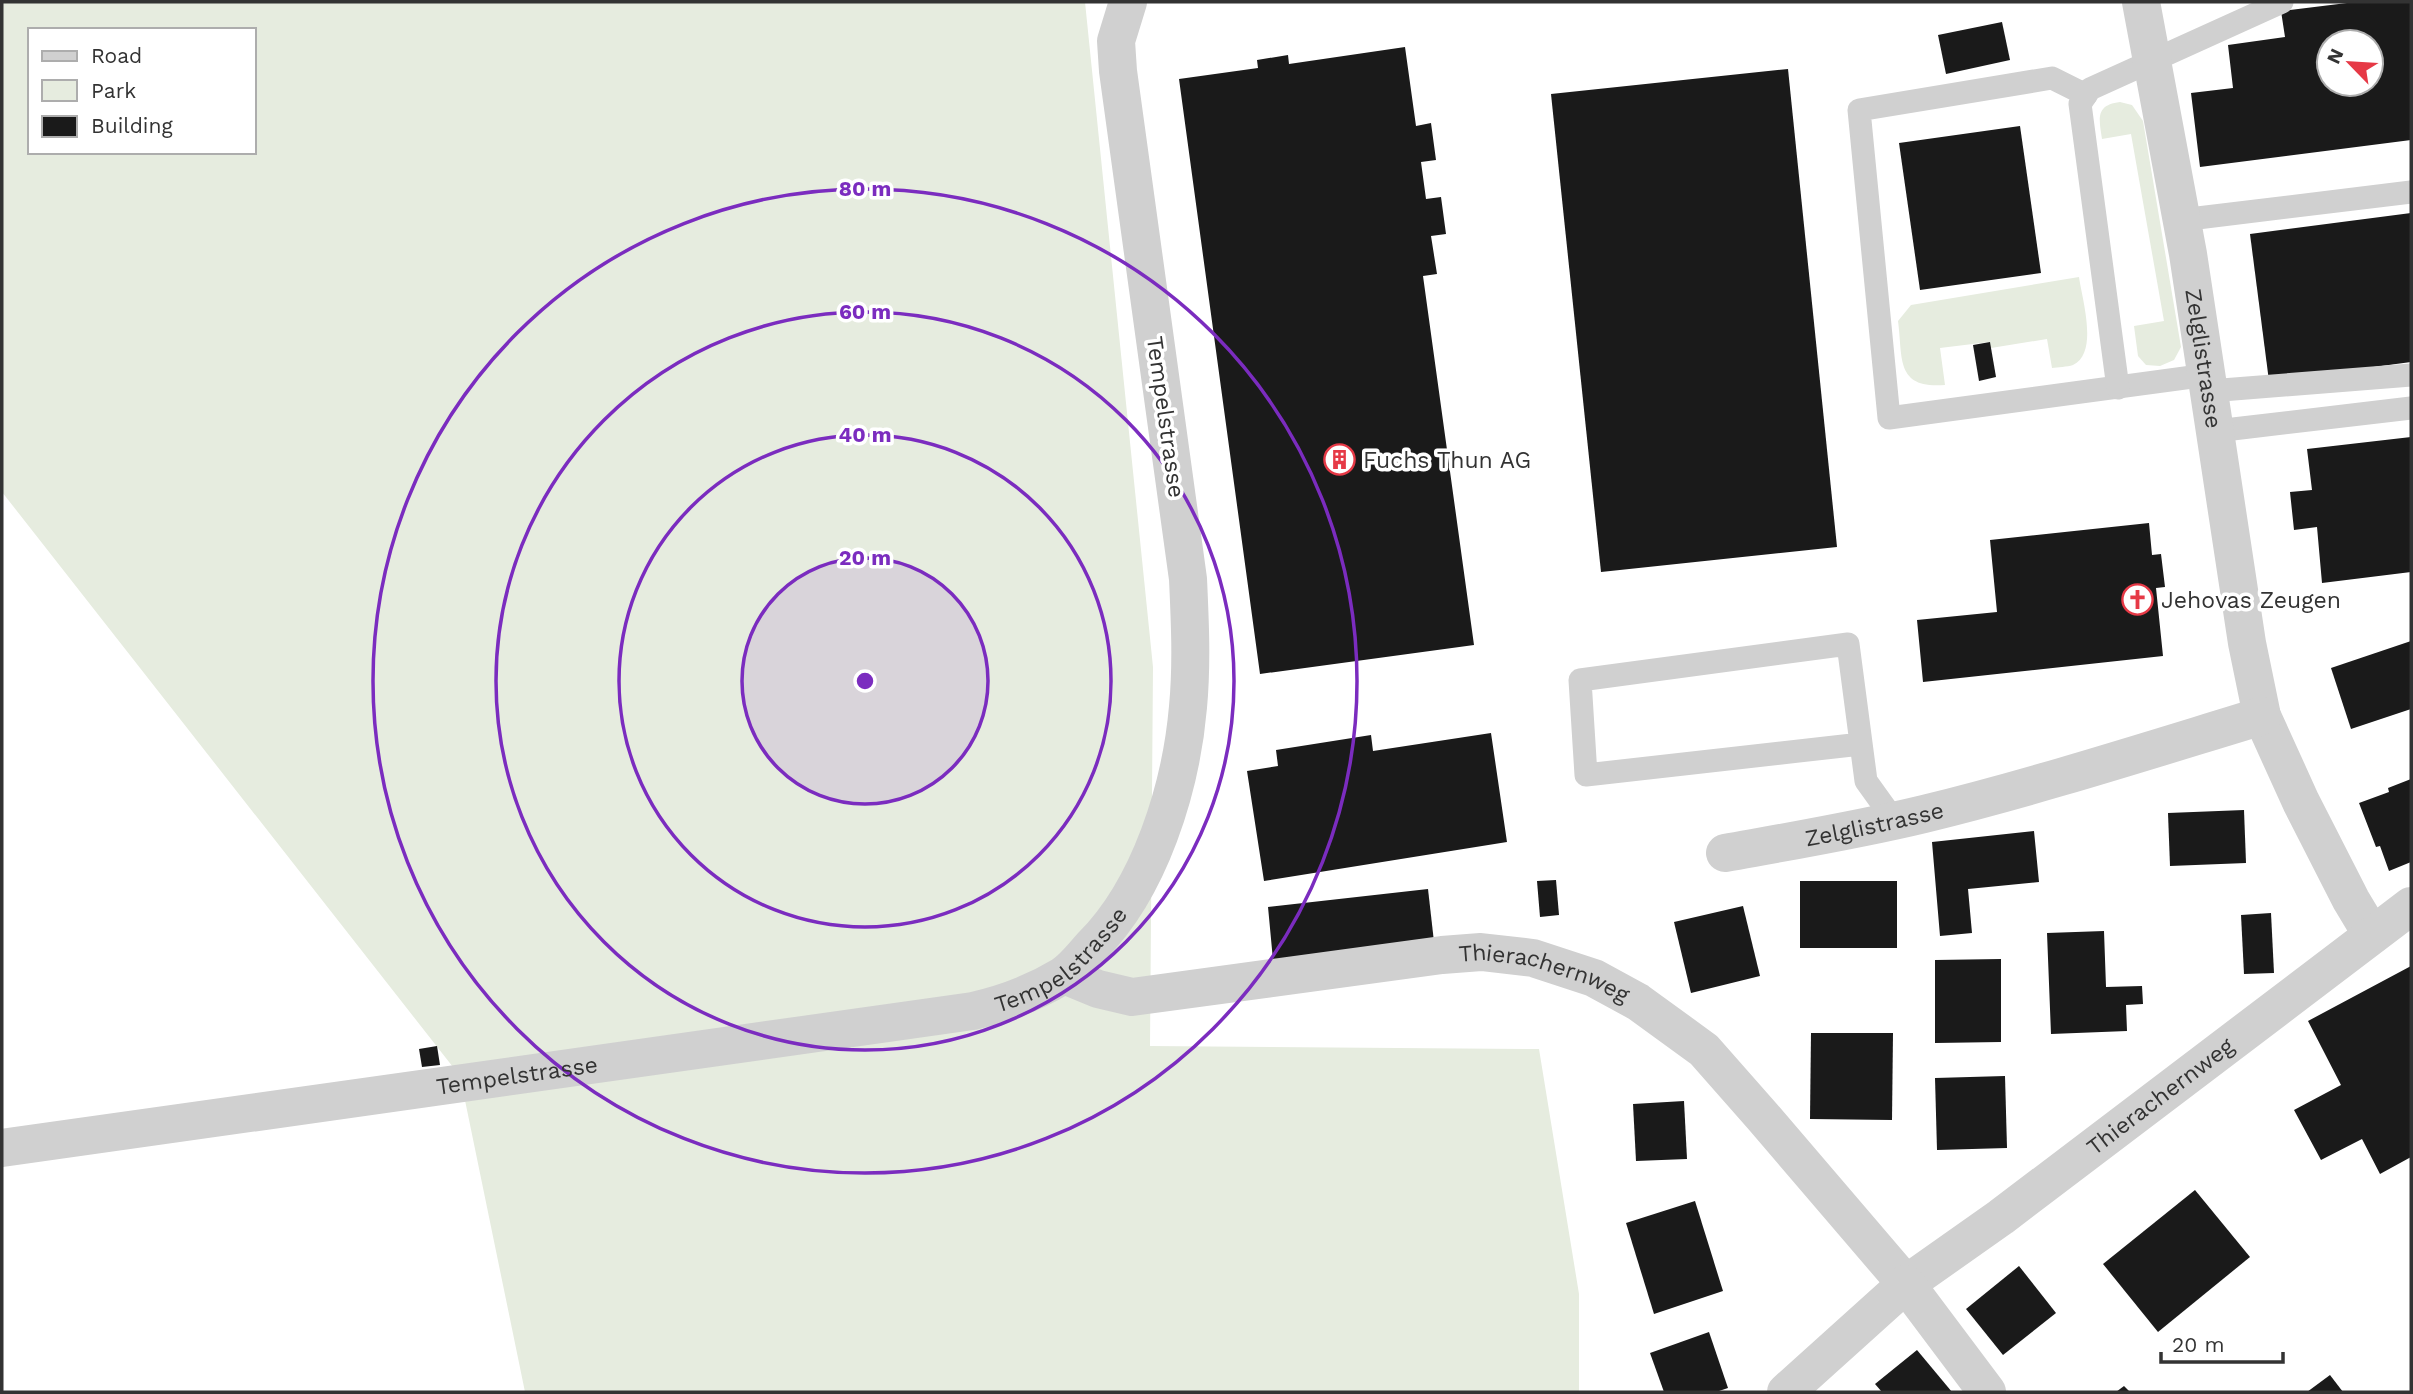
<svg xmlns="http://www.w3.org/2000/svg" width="2413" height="1394" viewBox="0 0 2413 1394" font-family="'Work Sans',sans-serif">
<rect width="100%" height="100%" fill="#fff"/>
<g fill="#e6ecdf" fill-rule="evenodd">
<path d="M2,2H1085L1153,667L1150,1046L1539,1049L1579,1294V1392H525L460,1076L2,492ZM30,30H254V152H30Z"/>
<path d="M2120,102L2132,105L2143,121L2181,347L2174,360L2160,366L2146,365L2138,356L2134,326L2164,321L2131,134L2102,139C2099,119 2095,105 2120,102Z"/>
<path d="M2079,277C2082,299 2099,353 2073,365C2067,367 2058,367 2052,368L2047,339L1991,348L1989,342L1940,348L1945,385C1895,389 1903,358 1898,321L1911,305Z"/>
</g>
<g fill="#1a1a1a" fill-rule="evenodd">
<path d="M2355,2H2411V140L2200,167L2191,93L2233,88L2228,45L2285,37L2281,11ZM2329,42H2371V84H2329Z"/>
<path d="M2002,22L2010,60L1946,74L1938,35Z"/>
<path d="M1405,47L1416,126L1431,123L1436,160L1421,162L1426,199L1441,197L1446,234L1431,236L1437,274L1423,276L1474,645L1260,674L1179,79L1258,68L1257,60L1288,55L1289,64Z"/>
<path d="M1788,69L1837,547L1601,572L1551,94Z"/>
<path d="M2020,126L2041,273L1920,290L1899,143Z"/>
<path d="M2411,213V362L2269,381L2250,234Z"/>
<path d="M1990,342L1996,377L1979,381L1973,345Z"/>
<path d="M2411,437V572L2322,583L2317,527L2294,530L2290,492L2312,490L2307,449Z"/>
<path d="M2149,523L2152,555L2161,554L2165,587L2156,588L2163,656L1923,682L1917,620L1997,612L1990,540Z"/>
<path d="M2411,641V709L2351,729L2331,668Z"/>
<path d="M1491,733L1507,842L1264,881L1247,771L1278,766L1276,750L1371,735L1373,751Z"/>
<path d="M2411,779V862L2389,871L2380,846L2376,847L2359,803L2389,792L2388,788Z"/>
<path d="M2244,810L2246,863L2170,866L2168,813Z"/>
<path d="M2034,831L2039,882L1968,889L1972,933L1940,936L1932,842Z"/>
<path d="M1556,880L1559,915L1540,917L1537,881Z"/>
<rect x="1800" y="881" width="97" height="67"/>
<path d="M1428,889L1434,942L1273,960L1268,907Z"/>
<path d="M1743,906L1760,976L1691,993L1674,922Z"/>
<path d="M2271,913L2274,973L2244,974L2241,915Z"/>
<path d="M2104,931L2106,987L2142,986L2143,1004L2126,1005L2127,1031L2051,1034L2047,933Z"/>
<path d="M2001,959V1042L1935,1043V960Z"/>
<path d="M2411,966V1157L2380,1174L2362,1139L2321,1160L2294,1110L2341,1085L2308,1021Z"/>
<path d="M1811,1033H1893L1892,1120L1810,1119Z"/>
<path d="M437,1046L440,1065L422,1067L419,1049Z"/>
<path d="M2005,1076L2007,1148L1937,1150L1935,1078Z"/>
<path d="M1684,1101L1687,1159L1636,1161L1633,1104Z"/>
<path d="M2195,1190L2250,1257L2158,1332L2103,1264Z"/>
<path d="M1695,1201L1723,1291L1654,1314L1626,1223Z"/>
<path d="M2019,1266L2056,1313L2003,1355L1966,1309Z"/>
<path d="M1709,1332L1728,1388L1716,1392H1664L1650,1353Z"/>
<path d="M1917,1350L1952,1392H1882L1875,1384Z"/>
<path d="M2330,1375L2343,1392H2307Z"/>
<path d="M2124,1386L2130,1392H2116Z"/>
</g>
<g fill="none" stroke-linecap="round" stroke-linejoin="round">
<g stroke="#d0d0d0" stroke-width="23">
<path d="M2086,95L2052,78L1859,110L1889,418L2207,375"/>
<path d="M2181,220L2411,192"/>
<path d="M2118,388L2080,104L2090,89L2282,2"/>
<path d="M2209,391L2411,375"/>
<path d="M2216,431L2411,408"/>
<path d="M1861,744L1586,775L1580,680L1848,644L1866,781L1894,820"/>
</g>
<g stroke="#d0d0d0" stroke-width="38">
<path id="s1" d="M2141,2L2188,254L2247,643L2262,716L2301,802L2351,900L2372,935"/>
<path id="s2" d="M1725,853C1792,841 1858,830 1924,814C2038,786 2150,750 2262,716"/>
<path id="s3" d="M1064,975L1098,989L1132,997L1442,955L1481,952L1533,958L1594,978L1638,1002L1704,1050L1763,1117L1906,1284L2001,1217L2411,906"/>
<path d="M1786,1392L1906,1284L1987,1392"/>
</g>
<path stroke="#d0d0d0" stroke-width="38" id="s4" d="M2,1148L973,1011C1004,1004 1034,993 1062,976C1073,969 1083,956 1092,946C1150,888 1181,788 1188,707C1192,664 1190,622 1188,579L1118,71L1116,41L1128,2"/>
</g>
<circle cx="865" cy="681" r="123" fill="#7b2cbf" fill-opacity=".12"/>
<g fill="none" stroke="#7b2cbf" stroke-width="3.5">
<circle cx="865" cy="681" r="123"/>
<circle cx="865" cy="681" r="246"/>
<circle cx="865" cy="681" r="369"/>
<circle cx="865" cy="681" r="492"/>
</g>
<defs>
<symbol id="building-ring" viewBox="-11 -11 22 22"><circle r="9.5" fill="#fff" stroke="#e63946" stroke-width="1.5"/><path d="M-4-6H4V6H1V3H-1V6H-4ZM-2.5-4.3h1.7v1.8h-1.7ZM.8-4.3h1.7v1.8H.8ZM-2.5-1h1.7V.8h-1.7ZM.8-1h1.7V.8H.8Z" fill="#e63946"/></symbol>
<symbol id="church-ring" viewBox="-11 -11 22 22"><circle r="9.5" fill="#fff" stroke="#e63946" stroke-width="1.5"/><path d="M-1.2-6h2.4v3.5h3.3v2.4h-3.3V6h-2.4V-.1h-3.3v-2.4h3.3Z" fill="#e63946"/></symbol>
</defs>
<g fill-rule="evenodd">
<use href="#building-ring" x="1322" y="442" width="35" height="35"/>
<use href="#church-ring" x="2120" y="582" width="35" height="35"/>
</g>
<g text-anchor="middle" stroke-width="7" stroke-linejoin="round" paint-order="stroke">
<g font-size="23" fill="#333" stroke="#fff">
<text dy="8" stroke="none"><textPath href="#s1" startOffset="362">Zelglistrasse</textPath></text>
<text transform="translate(1166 417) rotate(82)" y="8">Tempelstrasse</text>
<text dy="8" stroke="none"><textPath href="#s2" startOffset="152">Zelglistrasse</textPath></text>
<text dy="8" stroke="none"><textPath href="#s4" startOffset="1085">Tempelstrasse</textPath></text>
<text dy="8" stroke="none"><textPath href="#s3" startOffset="490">Thierachernweg</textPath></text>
<text dy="8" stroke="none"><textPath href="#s4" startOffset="520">Tempelstrasse</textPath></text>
<text dy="8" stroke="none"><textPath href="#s3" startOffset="1297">Thierachernweg</textPath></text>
</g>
<g font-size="23" fill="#333" stroke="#fff" text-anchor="start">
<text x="1363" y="468">Fuchs Thun AG</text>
<text x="2161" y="608">Jehovas Zeugen</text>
</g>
</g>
<circle cx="865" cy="681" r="10" fill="#7b2cbf" stroke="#fff" stroke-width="3.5"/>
<g font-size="21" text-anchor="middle" font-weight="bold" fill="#7b2cbf" stroke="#fff" stroke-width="7" stroke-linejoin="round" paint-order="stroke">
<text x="865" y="196">80 m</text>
<text x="865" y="319">60 m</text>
<text x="865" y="442">40 m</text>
<text x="865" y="565">20 m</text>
</g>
<rect width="2413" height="1394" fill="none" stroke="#333333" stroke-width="7"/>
<rect x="28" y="28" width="228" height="126" fill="#ffffff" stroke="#adadad" stroke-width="2"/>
<rect x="42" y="51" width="35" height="10" fill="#d0d0d0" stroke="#adadad" stroke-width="2"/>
<text x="91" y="63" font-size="21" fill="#333333">Road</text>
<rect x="42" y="80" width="35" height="21" fill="#e6ecdf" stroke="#adadad" stroke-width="2"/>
<text x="91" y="98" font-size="21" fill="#333333">Park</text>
<rect x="42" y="116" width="35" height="21" fill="#1a1a1a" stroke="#adadad" stroke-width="2"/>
<text x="91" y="133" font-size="21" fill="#333333">Building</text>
<g transform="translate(2350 63) rotate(295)"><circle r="33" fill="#ffffff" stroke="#adadad" stroke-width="2"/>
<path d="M0-5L12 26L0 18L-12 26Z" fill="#e63946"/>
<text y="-10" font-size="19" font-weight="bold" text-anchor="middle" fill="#333333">N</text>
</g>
<path d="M2161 1352v10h122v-10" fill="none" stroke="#333333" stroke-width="3.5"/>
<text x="2172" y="1352" font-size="21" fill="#333333" stroke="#ffffff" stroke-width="5" paint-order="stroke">20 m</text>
</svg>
